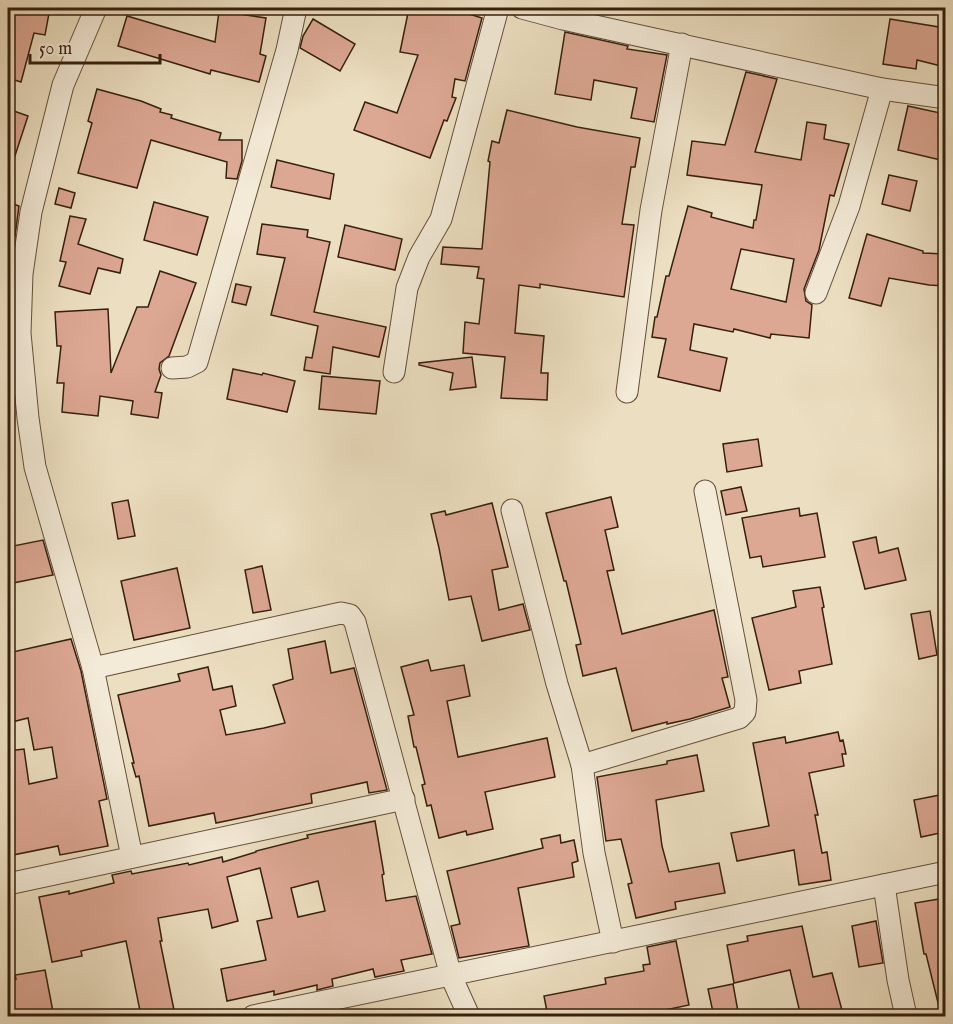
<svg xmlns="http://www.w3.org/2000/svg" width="953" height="1024" viewBox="0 0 953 1024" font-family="'IM FELL English',serif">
<rect width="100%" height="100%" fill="#ecdfc1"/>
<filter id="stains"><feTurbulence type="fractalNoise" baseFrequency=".00333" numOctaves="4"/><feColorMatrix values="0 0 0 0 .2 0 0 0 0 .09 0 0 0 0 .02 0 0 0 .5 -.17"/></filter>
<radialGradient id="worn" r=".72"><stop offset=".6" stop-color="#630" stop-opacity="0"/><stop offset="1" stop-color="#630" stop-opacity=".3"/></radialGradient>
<g fill="#dca793" stroke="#36200e" stroke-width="1.5" fill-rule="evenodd">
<path d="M8,8H50L45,35L34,33L21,82L8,78Z"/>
<path d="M409,8H450L482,18L465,81L455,79L452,97L456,98L447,121L444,120L430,158L354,130L365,102L397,113L418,55L400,52Z"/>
<path d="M219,11L266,18L260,54L266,56L259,82L211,70L210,74L118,46L127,16L215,42Z"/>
<path d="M313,19L355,44L340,71L300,48L303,36Z"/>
<path d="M890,19L945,28V67L917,60L916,69L883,64Z"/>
<path d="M565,32L628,46L627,49L667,55L654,122L631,118L637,88L594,80L591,100L555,94Z"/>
<path d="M746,72L777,79L755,152L801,160L807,122L826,125L824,139L849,144L834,196L830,195L819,250L804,289L806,301L812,305L809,338L771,334L770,338L734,329L733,332L694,324L690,350L727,358L720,391L658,377L666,339L652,337L655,317H657L666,276H669L688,206L712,213L711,217L753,228L754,220H756L762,185L687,175L692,141L725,145ZM741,249L794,259L786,302L731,289Z"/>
<path d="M97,89L141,101L161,109L160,112L172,115L171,118L221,133L219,140H242V161L237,179L226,178L227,162L151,140L137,188L78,173L92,123L88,121Z"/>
<path d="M908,106L945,114V161L898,150Z"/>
<path d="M8,109L28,116L9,174H8Z"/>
<path d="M507,110L577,127L640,138L635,167H631L622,224L634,225L624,297L540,284V288L519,285L515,333L544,336L541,373H548L547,400L501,398L505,357L463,353L465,322L479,324L484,279L477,278L479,267L441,264L443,247L482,249L490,162L488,161L492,141L499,143Z"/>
<path d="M277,160L334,174L330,199L271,187Z"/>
<path d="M889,175L917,181L910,211L882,204Z"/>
<path d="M59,188L75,193L71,208L55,204Z"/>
<path d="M8,202L19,206L15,236L8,234Z"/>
<path d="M154,202L208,217L197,255L144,240Z"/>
<path d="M70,216L86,219L78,244L123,259L120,273L98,268L90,294L59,286L66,262L60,261Z"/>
<path d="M262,224L308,230L307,237L330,242L314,312L386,327L379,357L333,347L330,374L304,370L306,357L312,358L318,326L271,315L285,258L257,254Z"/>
<path d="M345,225L402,239L395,270L338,257Z"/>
<path d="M867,234L923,251V253L945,254V286L929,285L889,278L881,306L849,298Z"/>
<path d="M160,271L196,283L169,356L160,363L159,369L161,375L155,392L162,393L158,418L131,414L133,401L100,396L98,416L62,412L64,383H57L61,346H57L55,312L108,309L111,373L137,307H148Z"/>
<path d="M236,284L251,287L246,305L232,302Z"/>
<path d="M472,357L476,387L450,390L453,373L419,365V363Z"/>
<path d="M233,369L262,375L263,373L295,381L287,412L227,399Z"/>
<path d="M322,376L380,381L376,414L319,409Z"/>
<path d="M758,439L762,466L727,472L723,444Z"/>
<path d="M741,487L747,511L726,515L721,491Z"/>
<path d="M611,497L618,527L605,530L614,570L607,571L622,634L714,610L728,677L722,678L730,707L690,719L667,724V722L632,731L616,668L583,676L576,645L581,644L566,581H564L546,513Z"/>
<path d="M128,500L135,536L118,539L112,503Z"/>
<path d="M492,503L508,567L492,570L499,610L523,604L530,630L482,641L471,596L449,600L439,548L431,514L445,511L446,515Z"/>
<path d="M799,508L800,516L817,513L825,557L763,567L761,556L750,558L742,518Z"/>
<path d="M876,537L879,553L898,548L906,580L865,589L853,542Z"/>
<path d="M43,540L53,575L8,584V547Z"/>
<path d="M262,566L271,610L253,613L245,570Z"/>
<path d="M177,568L190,628L134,640L121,581Z"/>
<path d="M820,587L824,607L822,608L832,664L799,671L801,683L769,690L752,618L796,607L793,591Z"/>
<path d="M930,611L937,655L919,659L911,614Z"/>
<path d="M71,639L81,671L107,799L99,801L108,846L60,855L58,846L8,856V751L24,749L29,784L57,778L52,747L34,750L28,718L8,723V653Z"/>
<path d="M325,641L331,673L354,668L387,790L369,793L367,782L311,794L312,803L216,823L214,813L149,826L139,776L136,777L132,763H134L118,695L180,681L178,674L208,667L213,690L232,686L236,706L220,710L226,735L264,728L285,723L273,685L293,679L288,649Z"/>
<path d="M428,660L431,671L464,665L470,696L447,701L458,757L547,738L555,777L485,792L493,829L467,835L466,831L439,838L431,805L427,806L422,785L425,784L416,747H414L408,716L414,715L401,667Z"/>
<path d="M838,732L840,741L843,740L846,754H842L844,766L809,773L818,815H815L822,853L827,852L831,880L799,885L794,850L737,861L731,833L769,826L753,743L785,737L786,743Z"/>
<path d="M697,755L704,791L656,800L662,846L669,872L719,863L725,893L675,902L676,909L636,918L628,884L632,883L621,839L606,841L597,777L667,764V761Z"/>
<path d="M945,794V832L921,837L914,800Z"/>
<path d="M375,821L384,874L382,875L386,901L416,896L432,954L401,960L404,971L375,977L373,969L332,979L333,986L317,990V985L274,995V991L227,1001L221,969L266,960L257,921L272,918L260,868L227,877L238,921L212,928L208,909L158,918L162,941H160L174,1010L141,1016L126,941L81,951L82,956L52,962L39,897L69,891V894L114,883L112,875L131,871L132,874L188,863L189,865L222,857L223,862L256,852V851L308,838L307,835ZM318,881L325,911L298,917L291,888Z"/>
<path d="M560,835L561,843L574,840L578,861L572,863L574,877L518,888L529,946L459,958L451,926L460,924L447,871L543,848L541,839Z"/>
<path d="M945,898V1011H940L926,954H924L915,903Z"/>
<path d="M876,921L883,963L859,967L852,926Z"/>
<path d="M802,926L813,977L832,973L843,1014L831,1017H801L790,970L734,983L727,945L748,941L747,936Z"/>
<path d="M676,941L689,1005L641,1015V1017H548L544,996L606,984L605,978L644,971L643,965L650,964L647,947Z"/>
<path d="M45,970L54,1017H8V980L16,979L15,975Z"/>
<path d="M733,984L739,1017H714L708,989Z"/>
</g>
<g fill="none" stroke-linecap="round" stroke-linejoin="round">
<defs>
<g id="minor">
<path d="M96,8L63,85L31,212L22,274L20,333L28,418L35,467L93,668L132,857"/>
<path d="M522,8L563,19L882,89L946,98"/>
<path d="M816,293L849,206L882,89"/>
<path d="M172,368L187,367L197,362L287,50L296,8"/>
<path d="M394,372L407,288L419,257L441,219L498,8"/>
<path d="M627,392L651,210L682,44"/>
<path d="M512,510L557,684L582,765L594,853L613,942"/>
<path d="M93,668L341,613L350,615L355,622L451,976L469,1016"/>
<path d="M582,765L739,718L745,712L746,700L705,491"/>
<path d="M8,884L404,799"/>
<path d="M884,885L898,980L906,1016"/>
<path d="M253,1016L946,872"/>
</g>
</defs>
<use href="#minor" stroke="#64503b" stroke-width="23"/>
<use href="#minor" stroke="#f3ead7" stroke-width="21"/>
</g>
<rect width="953" height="1024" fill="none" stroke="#ecdfc1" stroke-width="30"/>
<rect x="9" y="9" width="935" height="1006" fill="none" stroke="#36200e" stroke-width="3"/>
<rect x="15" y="15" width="923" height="994" fill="none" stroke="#36200e" stroke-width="1.5"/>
<path d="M30 54v9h130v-9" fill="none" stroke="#36200e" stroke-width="3"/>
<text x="39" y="54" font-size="18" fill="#36200e" stroke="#f3ead7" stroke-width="4.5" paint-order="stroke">50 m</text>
<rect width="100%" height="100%" filter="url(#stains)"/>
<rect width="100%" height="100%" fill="url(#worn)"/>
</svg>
